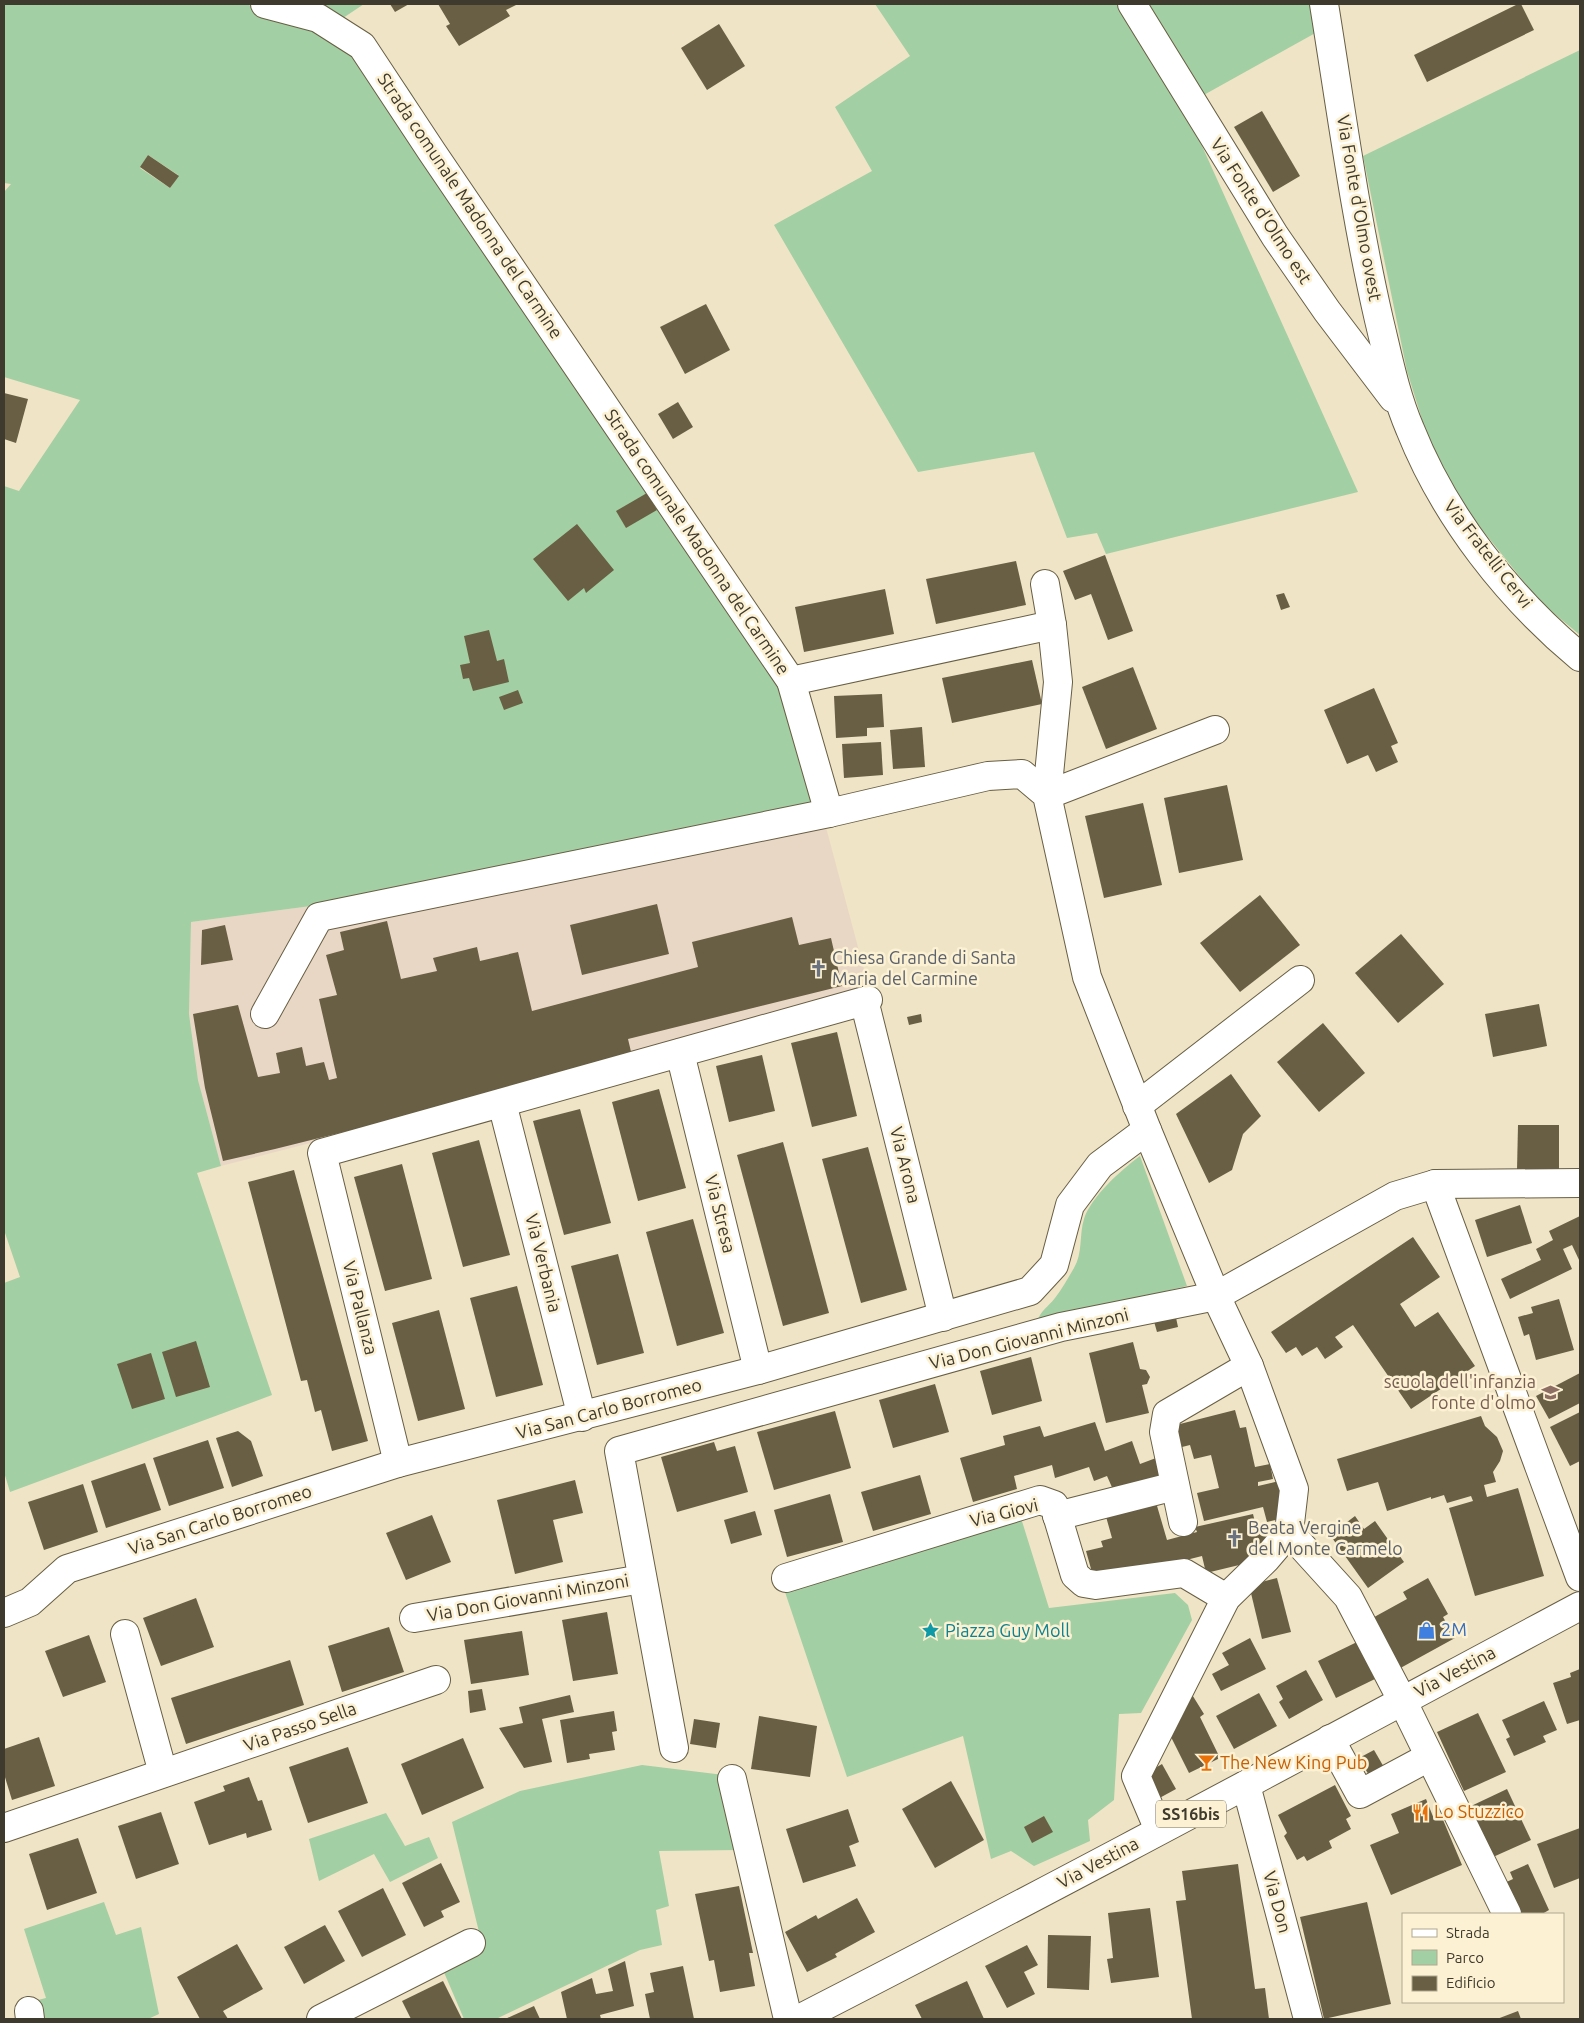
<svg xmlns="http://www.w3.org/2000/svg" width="1584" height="2023" viewBox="0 0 1584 2023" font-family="Ubuntu,sans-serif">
<rect width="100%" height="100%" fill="#efe4c6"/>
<path fill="#e9d7c6" d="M817,805L827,831L870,992L633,1060L221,1166L198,1080L189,1014L191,922L311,906Z"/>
<g fill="#a3cfa4" fill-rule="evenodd">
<path d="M4,4H245L292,17L299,4H364L343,18C374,48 412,82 426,123L783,684L821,804L311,906L191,922L189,1014L198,1080L221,1166L197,1173L272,1395L10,1492L4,1472V1283L20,1277L4,1230V486L19,491L80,400L4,377V192L11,184L4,183ZM148,155L178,175L170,188L140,168Z"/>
<path d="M875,4H1315L1319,31L1184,106L1358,492L1106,554L1097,533L1067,538L1034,452L918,472L774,225L872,171L835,107L910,56Z"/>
<path d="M1580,50V635L1540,602L1451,491L1428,439L1407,371L1363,156Z"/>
<path d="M1140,1156L1187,1286L1037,1322C1040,1311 1048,1307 1055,1298C1062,1289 1068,1278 1074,1268C1083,1253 1079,1235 1084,1219C1091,1197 1121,1170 1140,1156Z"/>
<path d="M1021,1518L1049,1608L1175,1593L1188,1605L1192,1620L1141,1713L1119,1714L1114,1800L1088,1820L1090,1841L1034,1866L1011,1851L991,1859L963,1736L847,1777L785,1592Z"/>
<path d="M642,1765L724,1775L739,1850L659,1851L669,1906L656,1910L662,1945L640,1950L496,2019H464L440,1963L482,1944L452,1822L520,1791Z"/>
<path d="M386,1813L405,1846L429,1837L438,1858L390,1882L374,1854L319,1881L309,1839Z"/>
<path d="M104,1902L116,1935L141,1927L159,2014L148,2019H38L34,2001L46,1998L24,1929Z"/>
</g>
<g fill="#695f44">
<path d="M390,4H409L395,12Z"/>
<path d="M438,4H518L506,10L510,16L459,46L446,26L450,24Z"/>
<path d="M1518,4H1521L1534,30L1427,82L1414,55Z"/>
<path d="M719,24L745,66L707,90L681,48Z"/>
<path d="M1262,111L1300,176L1273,192L1234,127Z"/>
<path d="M148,155L179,176L170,188L140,167Z"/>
<path d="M706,304L730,350L685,374L660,327Z"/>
<path d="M4,393L28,399L16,443L4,439Z"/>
<path d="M678,402L693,427L673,439L658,414Z"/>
<path d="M647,493L657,510L626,528L616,511Z"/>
<path d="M577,524L614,570L586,593L584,588L568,601L533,559Z"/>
<path d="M1105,555L1133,631L1108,640L1091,594L1075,600L1063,571Z"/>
<path d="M1016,561L1026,605L936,624L926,579Z"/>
<path d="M885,589L894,634L804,652L795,607Z"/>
<path d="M1284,593L1290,607L1281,610L1276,595Z"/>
<path d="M489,630L497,661L504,659L509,682L473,691L469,678L463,679L460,665L470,663L464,636Z"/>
<path d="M1032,660L1042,704L952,723L942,678Z"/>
<path d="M1133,667L1157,729L1106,749L1082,687Z"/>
<path d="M1374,688L1398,743L1391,746L1398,762L1376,772L1368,755L1347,764L1324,710Z"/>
<path d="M518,690L523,703L504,710L499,697Z"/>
<path d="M882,694L884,727L867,728V736L836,738L834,696Z"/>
<path d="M922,727L925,767L893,769L890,730Z"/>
<path d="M881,742L883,775L844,778L842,744Z"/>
<path d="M1227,785L1243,860L1179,873L1164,798Z"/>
<path d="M1143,803L1162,885L1104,898L1085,816Z"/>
<path d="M1260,895L1300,945L1240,992L1200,943Z"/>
<path d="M657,904L669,954L582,975L570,925Z"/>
<path d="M792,917L799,945L831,938L842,986L628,1039L633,1060L275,1149L223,1161L205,1088L193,1014L238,1005L258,1077L280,1073L276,1053L302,1047L306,1066L324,1062L329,1080L337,1078L319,999L337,995L326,955L344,950L340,932L387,921L401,979L437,971L433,958L477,947L480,961L518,952L532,1011L698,967L692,942Z"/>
<path d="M225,925L233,960L201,965L202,930Z"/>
<path d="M1401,934L1444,984L1398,1023L1355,973Z"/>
<path d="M1539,1004L1547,1046L1493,1057L1485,1014Z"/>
<path d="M921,1014L922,1022L909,1025L907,1017Z"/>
<path d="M1323,1023L1365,1073L1319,1112L1277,1062Z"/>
<path d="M837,1032L857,1116L812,1127L791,1043Z"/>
<path d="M762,1055L775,1111L729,1122L716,1066Z"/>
<path d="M1231,1074L1261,1116L1243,1134L1232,1170L1209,1183L1176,1114Z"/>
<path d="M659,1089L686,1188L638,1201L612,1102Z"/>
<path d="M580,1109L611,1223L564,1235L533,1121Z"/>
<path d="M1518,1125H1559V1170H1517Z"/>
<path d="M479,1140L510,1255L463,1267L432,1153Z"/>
<path d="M783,1142L829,1313L783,1326L737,1155Z"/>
<path d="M868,1147L907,1290L861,1303L822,1159Z"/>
<path d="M402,1164L432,1279L385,1291L354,1177Z"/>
<path d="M294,1170L368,1441L332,1451L321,1410L315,1412L307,1380L301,1381L248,1182Z"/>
<path d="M1520,1205L1532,1243L1487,1257L1475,1220Z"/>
<path d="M1580,1216V1262L1572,1245L1563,1249L1572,1269L1510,1299L1501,1279L1541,1260L1536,1249L1553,1240L1549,1231Z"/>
<path d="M693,1219L724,1333L677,1346L646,1232Z"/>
<path d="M1413,1237L1440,1277L1400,1304L1415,1327L1438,1312L1475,1366L1411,1409L1353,1325L1335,1337L1343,1347L1325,1359L1317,1347L1302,1356L1296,1347L1286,1353L1271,1332Z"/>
<path d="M618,1254L644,1353L597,1365L571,1266Z"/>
<path d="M517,1286L543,1385L496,1397L470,1298Z"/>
<path d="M1559,1299L1574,1350L1536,1360L1529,1334L1524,1336L1518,1317L1533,1313L1531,1307Z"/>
<path d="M439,1310L465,1409L418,1421L392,1323Z"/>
<path d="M1175,1313L1178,1327L1157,1332L1153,1318Z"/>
<path d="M196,1341L210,1387L176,1397L162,1352Z"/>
<path d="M1133,1342L1140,1369L1146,1370L1150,1377L1147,1384L1142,1385L1149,1413L1106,1423L1089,1353Z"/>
<path d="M151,1353L165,1399L132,1409L117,1364Z"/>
<path d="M1031,1357L1042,1401L992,1415L980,1371Z"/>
<path d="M1580,1373V1403L1549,1419L1536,1396Z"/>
<path d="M935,1384L949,1432L893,1448L879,1400Z"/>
<path d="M1235,1410L1240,1428L1246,1427L1255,1467L1270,1464L1273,1479L1258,1482V1486L1279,1481L1288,1517L1267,1522L1263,1507L1204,1521L1197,1493L1219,1488L1211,1455L1194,1459L1190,1445L1182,1447L1176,1425Z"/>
<path d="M835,1411L851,1468L774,1490L757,1432Z"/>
<path d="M1580,1412V1461L1570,1466L1550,1427Z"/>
<path d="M1481,1416L1485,1426L1497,1437L1503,1451L1500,1461L1493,1472L1496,1482L1484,1485L1487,1497L1518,1488L1544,1576L1475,1596L1449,1508L1473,1501L1471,1496L1447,1503L1444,1495L1431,1499V1497L1387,1511L1378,1482L1347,1491L1337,1459Z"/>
<path d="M1095,1422L1105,1451L1132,1441L1140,1464L1156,1458L1163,1475L1115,1494L1107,1476L1094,1481L1089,1467L1055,1478L1052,1465L1014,1476L1017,1489L973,1502L960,1458L1005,1445L1003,1436L1040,1426L1044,1437Z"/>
<path d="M238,1431L251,1441L263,1476L232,1487L216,1438Z"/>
<path d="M208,1440L224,1488L169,1506L153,1458Z"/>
<path d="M714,1442L717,1451L735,1446L748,1492L677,1512L661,1457Z"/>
<path d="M145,1463L161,1510L106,1528L91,1481Z"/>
<path d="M920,1475L931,1514L873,1531L861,1492Z"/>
<path d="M575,1480L583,1513L553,1520L563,1562L515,1574L497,1500Z"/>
<path d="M83,1484L98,1532L44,1550L28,1502Z"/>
<path d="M830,1494L843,1542L787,1557L774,1510Z"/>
<path d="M1155,1499L1167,1540L1197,1532L1195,1527L1253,1514L1257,1530L1268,1528L1271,1544L1257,1547L1260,1560L1206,1573L1202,1556L1095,1583L1086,1551L1103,1547L1101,1541L1112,1538L1105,1513Z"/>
<path d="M755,1511L762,1535L731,1544L724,1520Z"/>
<path d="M432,1515L451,1562L406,1580L386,1533Z"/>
<path d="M1355,1516L1364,1529L1375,1521L1404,1562L1368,1588L1330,1535Z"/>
<path d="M1277,1578L1291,1632L1262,1639L1250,1589L1254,1584Z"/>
<path d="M1428,1578L1448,1614L1443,1617L1455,1638L1395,1671L1367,1621L1407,1599L1403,1592Z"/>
<path d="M196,1598L214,1647L161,1666L143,1618Z"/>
<path d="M607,1612L618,1674L573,1681L562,1620Z"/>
<path d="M389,1627L404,1672L342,1692L328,1646Z"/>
<path d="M522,1631L529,1675L471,1684L464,1640Z"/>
<path d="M89,1635L106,1682L63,1697L45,1651Z"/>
<path d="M1250,1638L1266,1669L1221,1691L1212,1674L1229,1665L1222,1653Z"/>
<path d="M1357,1642L1375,1679L1336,1698L1318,1661Z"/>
<path d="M290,1660L304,1705L186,1744L171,1698Z"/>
<path d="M1580,1669V1720L1567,1724L1553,1683L1571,1677L1570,1673Z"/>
<path d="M1306,1670L1323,1700L1289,1719L1279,1702L1283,1699L1276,1686Z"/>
<path d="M482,1689L486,1710L470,1713L468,1691Z"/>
<path d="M1191,1693L1204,1714L1200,1717L1220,1758L1189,1773L1169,1733Z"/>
<path d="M1259,1693L1277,1726L1234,1749L1216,1716Z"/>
<path d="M570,1695L574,1712L542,1719L552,1762L524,1768L499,1728L523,1723L519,1707Z"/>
<path d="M1544,1701L1557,1730L1543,1736L1546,1742L1514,1756L1506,1739L1510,1737L1502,1720Z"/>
<path d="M614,1711L617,1731L612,1732L615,1750L589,1754L590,1759L567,1763L560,1720Z"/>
<path d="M1478,1713L1506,1772L1464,1791L1437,1732Z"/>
<path d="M759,1716L817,1726L810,1777L751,1769Z"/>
<path d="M694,1719L720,1723L716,1748L690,1744Z"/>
<path d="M39,1737L55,1786L12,1800L4,1774V1749Z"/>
<path d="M463,1738L484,1788L422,1815L401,1764Z"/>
<path d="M348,1747L368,1803L308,1823L289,1767Z"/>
<path d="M1374,1750L1385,1769L1370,1777L1359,1758Z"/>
<path d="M1162,1764L1176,1789L1154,1801L1150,1771Z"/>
<path d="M249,1777L258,1801L262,1800L272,1830L247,1838L246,1833L209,1845L194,1802L225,1791L223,1786Z"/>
<path d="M951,1781L984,1840L935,1868L902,1809Z"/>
<path d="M1335,1785L1351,1816L1346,1819L1351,1829L1329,1841L1332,1848L1307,1861L1304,1856L1297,1860L1284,1836L1287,1833L1278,1815Z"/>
<path d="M1507,1789L1531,1840L1493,1857L1469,1807Z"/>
<path d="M1426,1799L1434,1819L1441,1815L1462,1865L1391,1895L1370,1845L1399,1833L1391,1814Z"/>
<path d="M848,1809L859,1842L849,1846L856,1866L803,1883L786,1829Z"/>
<path d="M161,1812L179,1864L136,1879L118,1826Z"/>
<path d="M1044,1816L1053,1832L1032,1843L1024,1827Z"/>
<path d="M1580,1828V1878L1554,1888L1537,1844Z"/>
<path d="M78,1838L97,1893L47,1910L29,1854Z"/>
<path d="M441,1863L460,1902L441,1911L444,1917L424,1927L402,1883Z"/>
<path d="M1238,1864L1255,1989L1265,1988L1269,2019H1192L1176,1901L1186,1900L1182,1871Z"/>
<path d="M1528,1864L1549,1910L1542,1914H1513L1500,1885L1513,1879L1510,1872Z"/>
<path d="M739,1886L753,1953H749L755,1986L720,1992L714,1960L709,1961L695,1894Z"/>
<path d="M383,1888L406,1935L362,1957L338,1911Z"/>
<path d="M857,1898L875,1932L835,1954L837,1957L807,1972L785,1932L816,1915L818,1919Z"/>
<path d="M1367,1902L1391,2004L1324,2019L1300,1917Z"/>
<path d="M1150,1908L1159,1977L1111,1983L1107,1959L1113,1958L1108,1913Z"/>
<path d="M325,1925L345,1961L304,1984L284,1947Z"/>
<path d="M1048,1935L1091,1936L1089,1990L1047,1988Z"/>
<path d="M237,1944L263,1989L223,2011L228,2019H200L177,1977Z"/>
<path d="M1027,1945L1038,1965L1024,1972L1035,1994L1007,2008L985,1966Z"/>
<path d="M625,1961L634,2006L600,2015L601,2019H567L561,1992L592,1978L596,1994L613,1991L608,1969Z"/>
<path d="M683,1966L694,2019H650L645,1994L654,1992L650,1973Z"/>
<path d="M443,1981L462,2019H411L402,2001Z"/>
<path d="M967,1981L984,2019H922L915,2005Z"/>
<path d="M534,2006L540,2019H505Z"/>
<path d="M1518,2011L1521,2019H1497Z"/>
</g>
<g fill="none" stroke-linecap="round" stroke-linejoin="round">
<defs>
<g id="minor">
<path d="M265,4L318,18L362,46L432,152L791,681L829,813L988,776L1022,774L1047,795L1087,977L1147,1130L1216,1296L1249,1366L1294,1489L1289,1532L1266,1559L1226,1598L1136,1776L1159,1830"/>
<path d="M1132,4L1275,236L1327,311L1393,398"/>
<path d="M1324,4C1341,109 1355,216 1379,320C1388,357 1395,394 1410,429C1445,517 1508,597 1580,657"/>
<path d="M1045,584L1052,625L1058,682L1047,795L1215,730"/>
<path d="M791,681L1052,625"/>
<path d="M867,1012L943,1317"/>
<path d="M265,1014L319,917L829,813"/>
<path d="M680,1053L758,1370"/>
<path d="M502,1103L582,1417"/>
<path d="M1137,1106L1300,980"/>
<path d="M1435,1184L1580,1577"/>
<path d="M398,1463L322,1153L868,1000"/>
<path d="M1057,1516L1175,1486"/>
<path d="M1183,1522L1164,1432L1167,1414L1249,1366"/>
<path d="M1289,1532L1348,1597L1402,1700L1507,1914"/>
<path d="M786,1578L1040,1500L1054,1505L1075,1575L1084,1583L1096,1585L1184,1573L1226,1598"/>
<path d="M4,1613L30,1602L67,1569L398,1463L758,1370L1030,1291L1054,1265L1070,1205L1100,1165L1147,1130"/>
<path d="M414,1618L642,1579"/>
<path d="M125,1634L163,1773"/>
<path d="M1330,1739L1360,1794L1429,1757"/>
<path d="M674,1748L619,1451L1061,1327L1216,1296L1395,1196L1435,1184L1580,1183"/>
<path d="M732,1779L788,2019"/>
<path d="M1246,1785L1308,2019"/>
<path d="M4,1828L436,1680"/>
<path d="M29,2011L30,2019"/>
<path d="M321,2019L471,1943"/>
</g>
<path id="major" d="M799,2019C1061,1885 1320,1745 1580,1606"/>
</defs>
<use href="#minor" stroke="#685e43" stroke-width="30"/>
<use href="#major" stroke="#685e43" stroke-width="30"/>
<use href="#minor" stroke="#fff" stroke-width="28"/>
<use href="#major" stroke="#fff" stroke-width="28"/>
</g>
<defs>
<symbol id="church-bare" viewBox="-9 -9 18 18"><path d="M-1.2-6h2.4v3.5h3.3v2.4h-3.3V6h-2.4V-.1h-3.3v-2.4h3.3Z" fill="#6b7280" stroke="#fcf1d3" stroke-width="2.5" paint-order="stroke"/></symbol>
<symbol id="school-bare" viewBox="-9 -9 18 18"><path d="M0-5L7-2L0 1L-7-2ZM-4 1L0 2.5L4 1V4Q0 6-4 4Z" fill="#8d6e63" stroke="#fcf1d3" stroke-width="2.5" paint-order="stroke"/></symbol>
<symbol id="shop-bare" viewBox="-9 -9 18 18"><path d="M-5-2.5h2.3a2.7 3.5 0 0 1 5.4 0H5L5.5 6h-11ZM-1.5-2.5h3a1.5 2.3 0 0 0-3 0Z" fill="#3f7fe0" stroke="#fcf1d3" stroke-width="2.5" paint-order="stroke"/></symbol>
<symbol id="sight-bare" viewBox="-9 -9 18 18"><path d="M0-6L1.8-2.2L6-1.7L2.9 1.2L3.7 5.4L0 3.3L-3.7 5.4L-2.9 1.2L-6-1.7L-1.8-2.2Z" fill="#0f9aa8" stroke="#fcf1d3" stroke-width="2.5" paint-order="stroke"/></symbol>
<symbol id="bar-bare" viewBox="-9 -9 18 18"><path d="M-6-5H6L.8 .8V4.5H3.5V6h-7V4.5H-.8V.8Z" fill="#e8710a" stroke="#fcf1d3" stroke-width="2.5" paint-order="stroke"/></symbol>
<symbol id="restaurant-bare" viewBox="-9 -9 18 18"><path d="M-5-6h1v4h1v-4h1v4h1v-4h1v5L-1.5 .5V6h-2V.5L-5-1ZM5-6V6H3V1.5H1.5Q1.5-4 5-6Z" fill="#e8710a" stroke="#fcf1d3" stroke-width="2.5" paint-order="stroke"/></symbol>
</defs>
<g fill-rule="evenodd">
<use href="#church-bare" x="806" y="956" width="25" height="25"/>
<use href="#school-bare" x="1538" y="1380" width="25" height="25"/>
<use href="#church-bare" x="1222" y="1526" width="25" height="25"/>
<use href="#shop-bare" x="1414" y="1618" width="25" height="25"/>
<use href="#sight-bare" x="918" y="1618" width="25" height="25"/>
<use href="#bar-bare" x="1194" y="1750" width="25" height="25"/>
<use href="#restaurant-bare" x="1408" y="1800" width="25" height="25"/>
</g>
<g text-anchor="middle" stroke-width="5" stroke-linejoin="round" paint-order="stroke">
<rect fill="#fcf1d3" stroke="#787160" stroke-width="1" x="1156" y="1800.5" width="70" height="27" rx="4"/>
<g font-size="16" font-weight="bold" fill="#3f3a2e">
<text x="1191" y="1820">SS16bis</text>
</g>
<g font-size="18" fill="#3f3a2e" stroke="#fcf1d3">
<text transform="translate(470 206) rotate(56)" y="6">Strada comunale Madonna del Carmine</text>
<text transform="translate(1359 208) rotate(80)" y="6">Via Fonte d'Olmo ovest</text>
<text transform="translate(1261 211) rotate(57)" y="6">Via Fonte d'Olmo est</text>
<text transform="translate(697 542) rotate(56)" y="6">Strada comunale Madonna del Carmine</text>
<text transform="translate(1488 554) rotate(52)" y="6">Via Fratelli Cervi</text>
<text transform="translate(905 1165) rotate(76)" y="6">Via Arona</text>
<text transform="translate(720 1214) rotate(76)" y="6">Via Stresa</text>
<text transform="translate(543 1263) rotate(76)" y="6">Via Verbania</text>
<text transform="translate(360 1308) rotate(76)" y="6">Via Pallanza</text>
<text transform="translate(1029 1339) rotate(-14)" y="6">Via Don Giovanni Minzoni</text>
<text transform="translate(609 1409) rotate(-15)" y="6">Via San Carlo Borromeo</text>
<text transform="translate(1004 1513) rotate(-14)" y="6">Via Giovi</text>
<text transform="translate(220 1520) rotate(-18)" y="6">Via San Carlo Borromeo</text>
<text transform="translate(528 1598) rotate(-10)" y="6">Via Don Giovanni Minzoni</text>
<text transform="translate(1455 1672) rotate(-28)" y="6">Via Vestina</text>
<text transform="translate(300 1727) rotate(-19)" y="6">Via Passo Sella</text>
<text transform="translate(1098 1863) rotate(-28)" y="6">Via Vestina</text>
<text transform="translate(1277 1902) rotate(75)" y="6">Via Don</text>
</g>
<g font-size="18" fill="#5b616d" stroke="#fcf1d3" text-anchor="start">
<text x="832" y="964">Chiesa Grande di Santa<tspan x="832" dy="21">Maria del Carmine</tspan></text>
<text x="1248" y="1534">Beata Vergine<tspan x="1248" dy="21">del Monte Carmelo</tspan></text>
</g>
<g font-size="18" fill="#785e54" stroke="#fcf1d3" text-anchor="end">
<text x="1536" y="1388">scuola dell'infanzia<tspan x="1536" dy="21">fonte d'olmo</tspan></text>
</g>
<g font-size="18" fill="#366cbe" stroke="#fcf1d3" text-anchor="start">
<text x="1441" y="1636">2M</text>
</g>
<g font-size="18" fill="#0d838f" stroke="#fcf1d3" text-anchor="start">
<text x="945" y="1637">Piazza Guy Moll</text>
</g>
<g font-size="18" fill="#c56008" stroke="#fcf1d3" text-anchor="start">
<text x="1220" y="1769">The New King Pub</text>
<text x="1434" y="1818">Lo Stuzzico</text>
</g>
</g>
<rect width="1584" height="2023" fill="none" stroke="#3f3a2e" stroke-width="10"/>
<rect x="1402" y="1913" width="162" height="90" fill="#fcf1d3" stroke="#b0a891"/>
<rect x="1412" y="1929" width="25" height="8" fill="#ffffff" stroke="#b0a891"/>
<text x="1446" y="1938" font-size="15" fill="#3f3a2e">Strada</text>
<rect x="1412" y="1950" width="25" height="15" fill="#a3cfa4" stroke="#b0a891"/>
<text x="1446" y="1963" font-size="15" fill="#3f3a2e">Parco</text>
<rect x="1412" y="1976" width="25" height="15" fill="#695f44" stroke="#b0a891"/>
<text x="1446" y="1988" font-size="15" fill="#3f3a2e">Edificio</text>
</svg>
